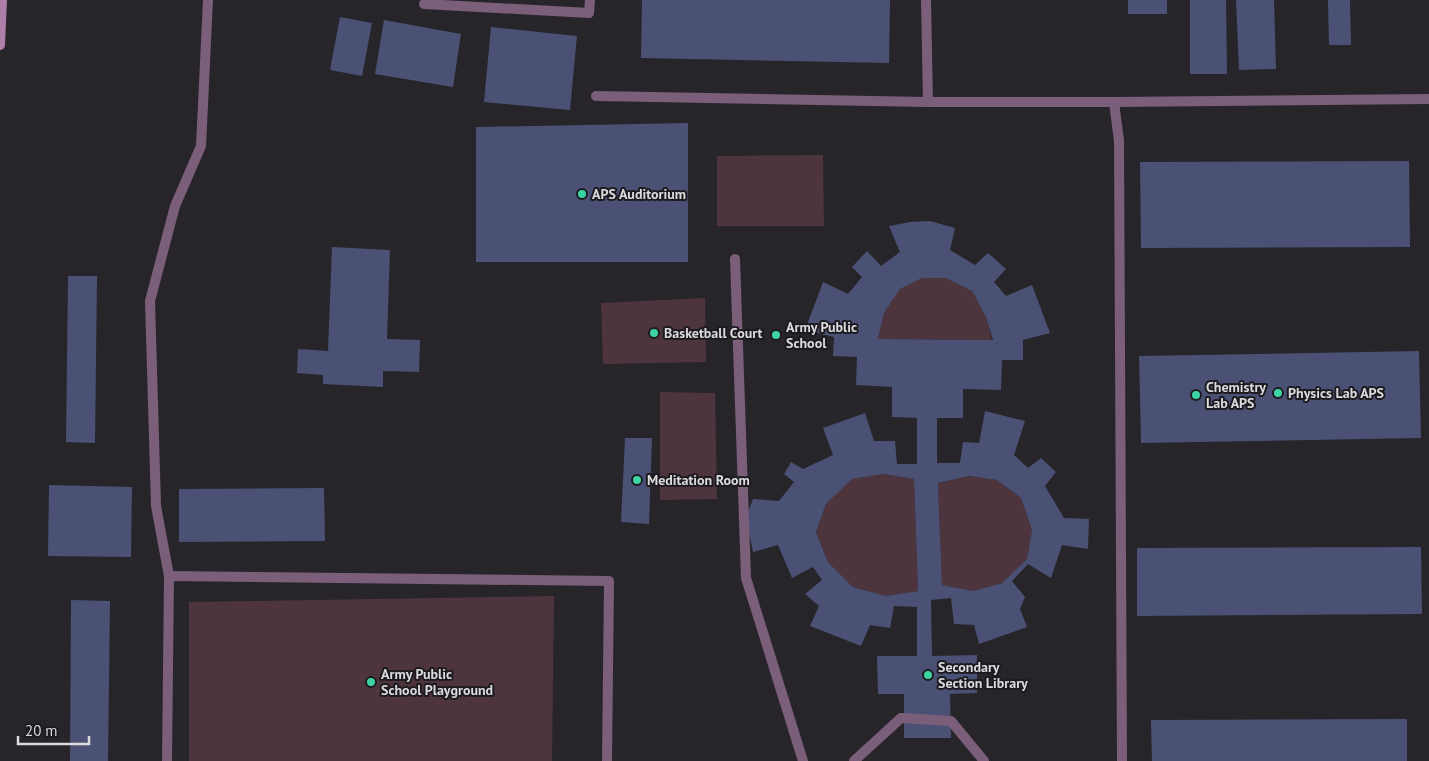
<svg xmlns="http://www.w3.org/2000/svg" width="1429" height="761" viewBox="0 0 1429 761" font-family="'PT Sans',sans-serif">
<rect width="100%" height="100%" fill="#27252a"/>
<g fill="#4d343d">
<path d="M823,155L824,226H717V156Z"/>
<path d="M922,278H946L972,291L986,317L992,340L878,339L884,313L900,289Z"/>
<path d="M705,298L706,362L603,364L601,303Z"/>
<path d="M660,392L715,393L717,499L660,500Z"/>
<path d="M884,474L914,479L918,591L886,596L853,587L828,562L816,532L826,504L852,479Z"/>
<path d="M969,476L997,480L1021,498L1032,530L1027,559L1002,583L973,591L942,585L938,483Z"/>
<path d="M554,596L552,761H189V602Z"/>
</g>
<g fill="#4a5174" fill-rule="evenodd">
<path d="M642,0H890L889,63L641,58Z"/>
<rect x="1128" y="0" width="39" height="14"/>
<path d="M1190,0H1226L1227,74H1190Z"/>
<path d="M1236,0H1274L1276,69L1239,70Z"/>
<path d="M1328,0H1350L1351,45H1329Z"/>
<path d="M340,17L372,23L362,76L330,70Z"/>
<path d="M384,20L461,34L453,87L375,74Z"/>
<path d="M491,27L577,36L570,110L484,102Z"/>
<path d="M688,123V262H476V127Z"/>
<path d="M1409,161L1410,247L1141,248L1140,162Z"/>
<path d="M930,221L955,228L950,250L975,265L988,253L1006,269L994,282L1006,296L1032,285L1050,333L1023,340V360H1002L1001,390L963,389V418H937V463H960L963,442L979,443L985,411L1025,421L1014,455L1028,468L1041,458L1056,472L1045,486L1064,518L1089,519L1088,549L1062,545L1051,578L1028,564L1012,581L1025,597L1020,609L1027,627L979,644L974,625L954,624L951,598L931,600L932,656L977,655V693L950,694L951,738H904V694H878L877,656H917V607L894,606L890,628L870,625L861,646L810,626L819,606L805,594L822,580L813,567L792,578L778,545L753,552L749,532L748,512L753,499L779,501L794,482L784,474L791,462L803,469L833,455L823,428L865,413L874,441H895L897,464H917V418L892,417V387L856,385L857,357L833,356L834,337L805,330L823,282L848,294L862,277L852,267L867,251L881,266L900,252L889,226L910,222ZM922,278H946L972,291L986,317L993,340L878,339L884,313L900,289ZM884,474L914,479L918,591L886,596L853,587L828,562L816,532L826,504L852,479ZM969,476L997,480L1021,498L1032,530L1027,559L1002,583L973,591L942,585L938,483Z"/>
<path d="M332,247L390,250L387,339L420,340L419,372L383,371V387L323,384V375L297,373L298,349L328,351Z"/>
<path d="M68,276H97L95,443L66,442Z"/>
<path d="M1419,351L1421,438L1141,443L1139,356Z"/>
<path d="M625,438H652L649,524L621,522Z"/>
<path d="M49,485L132,487L131,557L48,556Z"/>
<path d="M324,488L325,541L179,542V489Z"/>
<path d="M1421,547L1422,614L1137,616V548Z"/>
<path d="M71,600L110,601L108,761H70Z"/>
<path d="M1407,719V761H1152L1151,720Z"/>
</g>
<g fill="none" stroke-linecap="round" stroke-linejoin="round">
<g stroke="#7b5e79" stroke-width="10">
<path d="M926,0L928,102H1114L1119,141L1122,761"/>
<path d="M424,4L589,13L590,0"/>
<path d="M596,96L928,102"/>
<path d="M1114,102L1429,99"/>
<path d="M735,259L746,578L803,761"/>
<path d="M169,576L609,581L607,761"/>
<path d="M167,761L169,576L156,506L150,301L175,206L201,146L208,0"/>
<path d="M854,761L901,718L951,721L984,761"/>
</g>
<path stroke="#ac7ea8" stroke-width="10" d="M0,45L2,0"/>
</g>
<g fill="#3dd4a3" stroke="#1d1b20" stroke-width="2">
<circle cx="582" cy="194" r="5"/>
<circle cx="654" cy="333" r="5"/>
<circle cx="776" cy="335" r="5"/>
<circle cx="1278" cy="393" r="5"/>
<circle cx="1196" cy="395" r="5"/>
<circle cx="637" cy="480" r="5"/>
<circle cx="928" cy="675" r="5"/>
<circle cx="371" cy="682" r="5"/>
</g>
<g text-anchor="middle" stroke-width="4" stroke-linejoin="round" paint-order="stroke">
<g font-size="14" font-weight="bold" fill="#dbdadd" stroke="#1d1b20" text-anchor="start">
<text x="592" y="199">APS Auditorium</text>
<text x="786" y="332">Army Public<tspan x="786" dy="16">School</tspan></text>
<text x="664" y="338">Basketball Court</text>
<text x="1206" y="392">Chemistry<tspan x="1206" dy="16">Lab APS</tspan></text>
<text x="1288" y="398">Physics Lab APS</text>
<text x="647" y="485">Meditation Room</text>
<text x="938" y="672">Secondary<tspan x="938" dy="16">Section Library</tspan></text>
<text x="381" y="679">Army Public<tspan x="381" dy="16">School Playground</tspan></text>
</g>
</g>
<path d="M18 736v8h71v-8" fill="none" stroke="#dbdadd" stroke-width="2.5"/>
<text x="25" y="736" font-size="15" fill="#dbdadd" stroke="#1d1b20" stroke-width="4" paint-order="stroke">20 m</text>
</svg>
